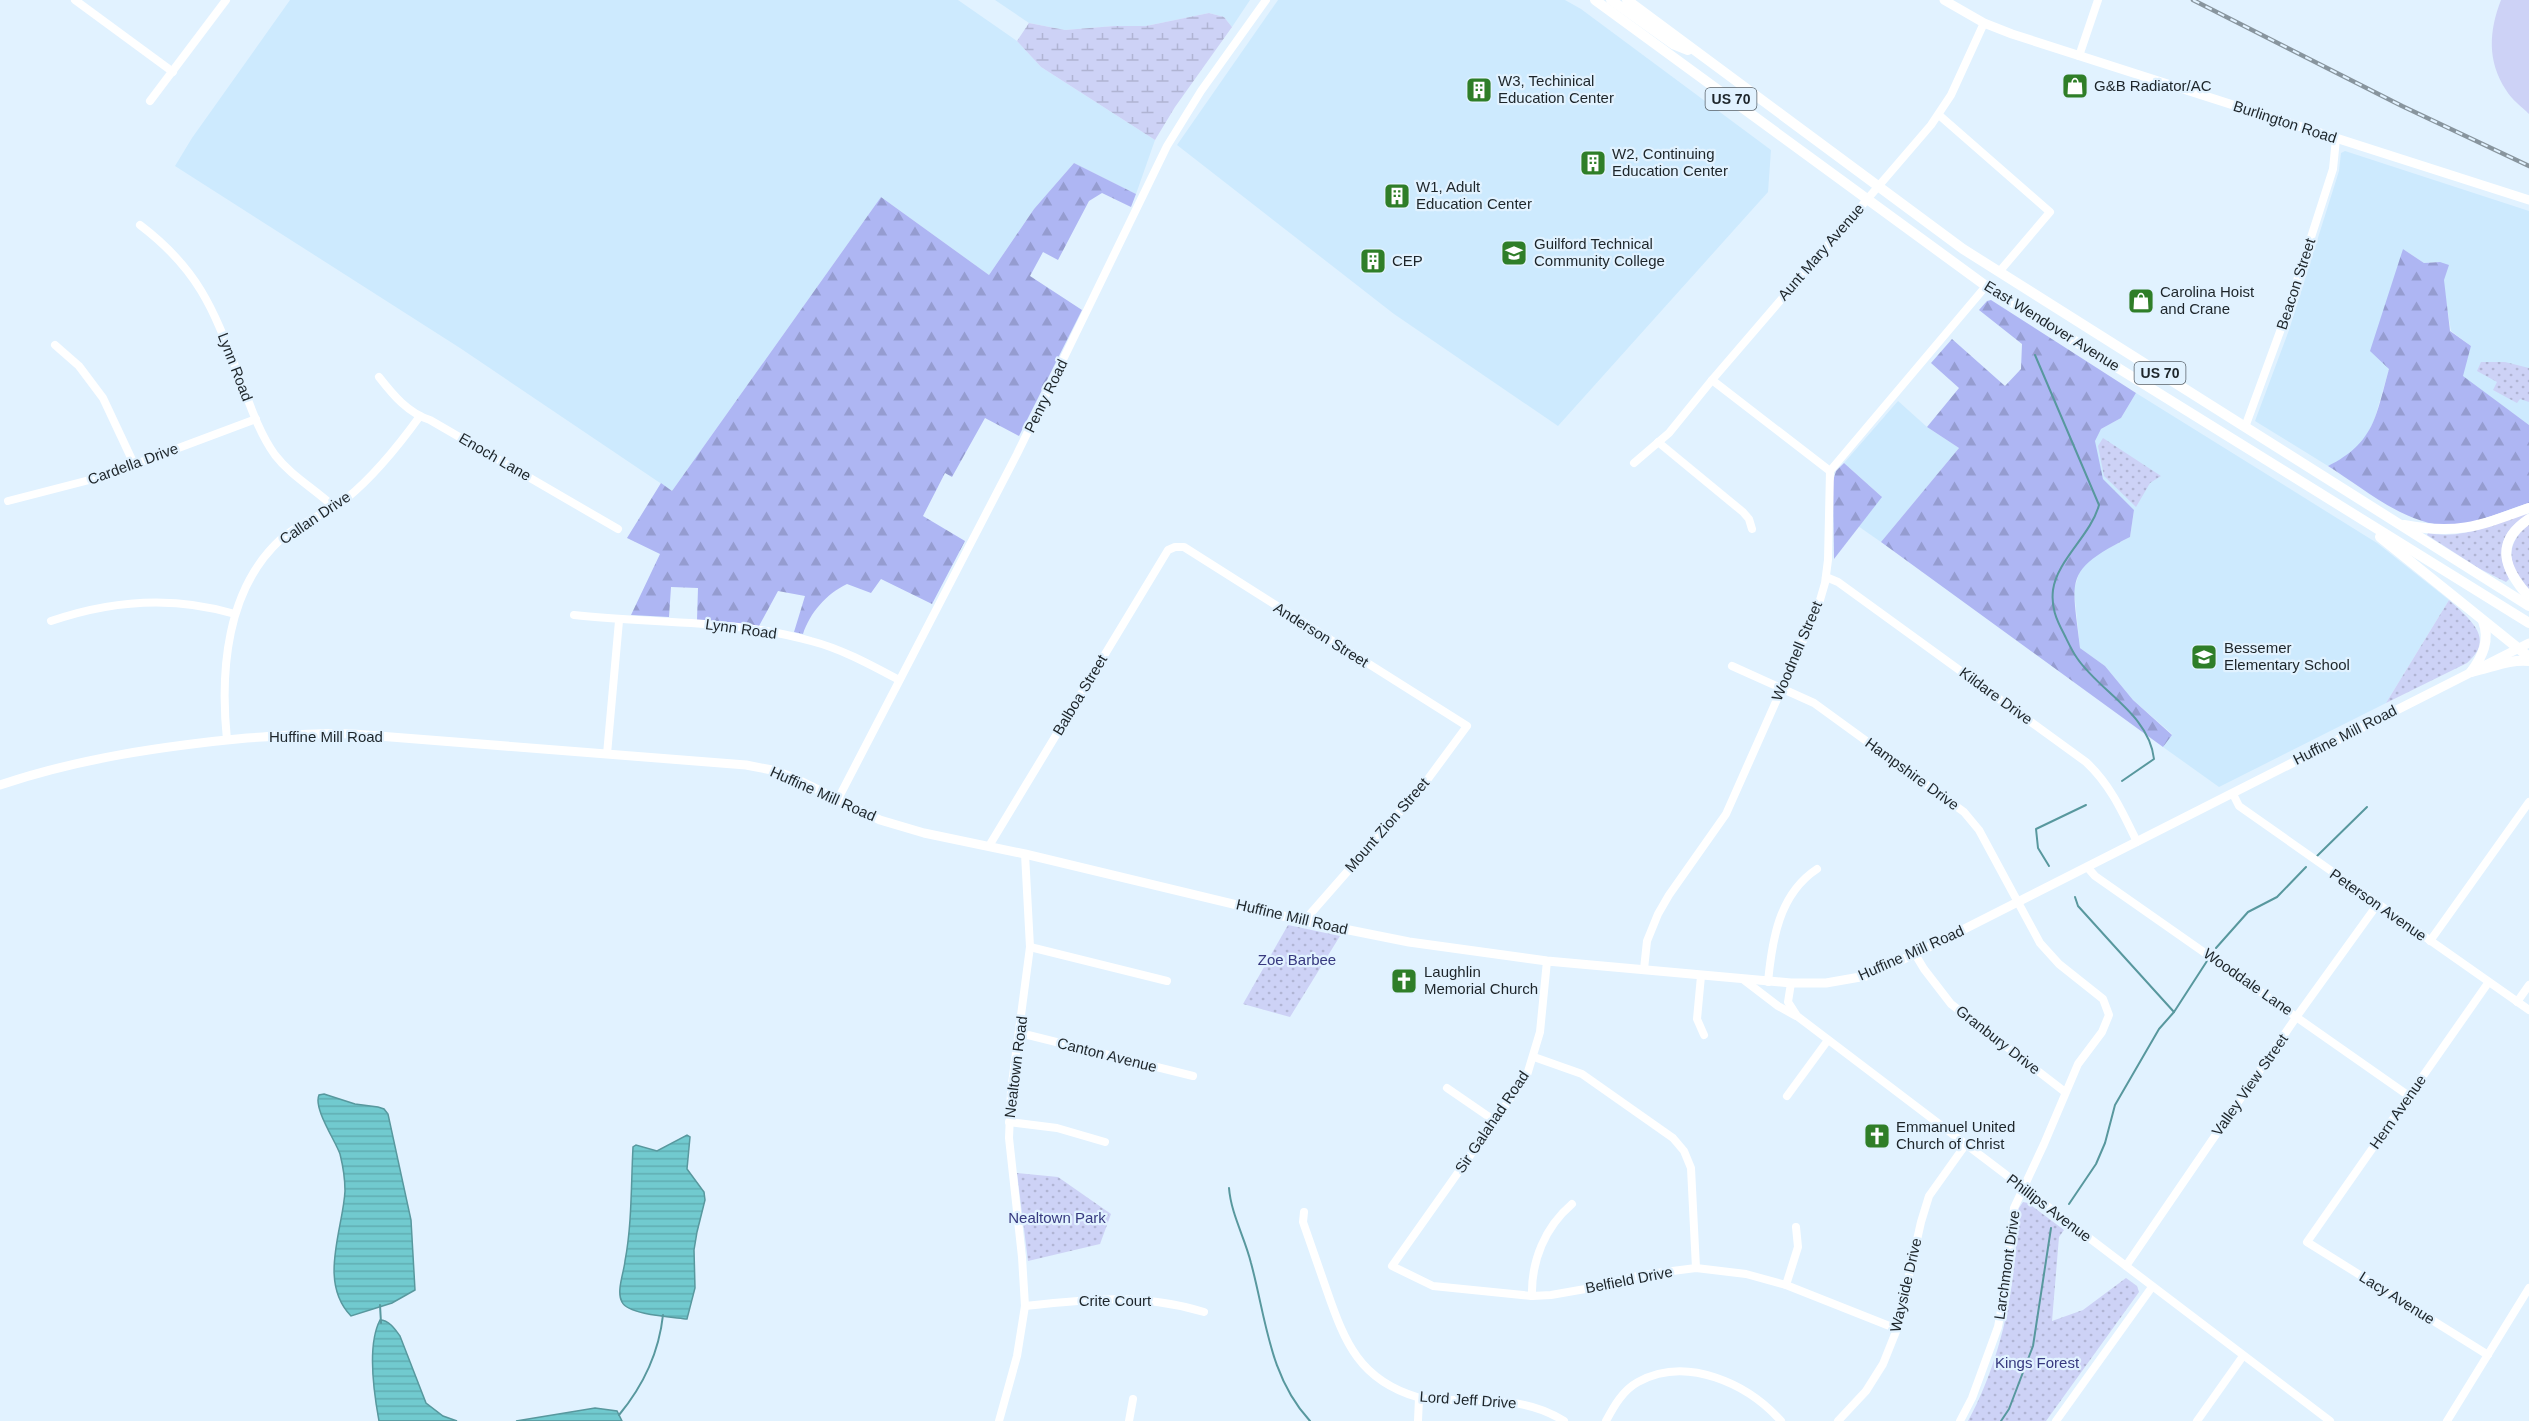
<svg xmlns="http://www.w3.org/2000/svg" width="2529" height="1421" viewBox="0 0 2529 1421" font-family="Arial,sans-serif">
<defs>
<pattern id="green-dots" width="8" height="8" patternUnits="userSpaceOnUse" patternTransform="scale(1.5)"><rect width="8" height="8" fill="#cdd2f6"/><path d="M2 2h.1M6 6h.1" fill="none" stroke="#b0b4d3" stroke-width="1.8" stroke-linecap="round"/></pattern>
<pattern id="forest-firs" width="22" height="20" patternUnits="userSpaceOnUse" patternTransform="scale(1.5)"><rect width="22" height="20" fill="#aeb6f3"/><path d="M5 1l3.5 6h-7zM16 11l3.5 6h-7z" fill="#959cd0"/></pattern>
<pattern id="wetland-marsh" width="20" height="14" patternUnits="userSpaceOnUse" patternTransform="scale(1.5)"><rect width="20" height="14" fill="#cdd2f6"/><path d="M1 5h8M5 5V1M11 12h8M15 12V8" fill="none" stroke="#b0b4d3"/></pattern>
<pattern id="water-rules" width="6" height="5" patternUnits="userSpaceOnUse" patternTransform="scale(1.5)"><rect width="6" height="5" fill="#71cacf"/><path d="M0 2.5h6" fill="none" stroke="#61adb2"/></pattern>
</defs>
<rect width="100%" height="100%" fill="#e1f2ff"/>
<g fill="#cdeafe">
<path d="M290,0H958L1017,41L1041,67L1155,140L1136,194L1074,163L1034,209L989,275L881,197L672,491L460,348L175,166L192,138Z"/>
<path d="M995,0H1250L1232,27L1224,17L1209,13L1146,26H1114L1065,30L1029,23Z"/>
<path d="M1278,0H1565L1581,9L1771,150L1768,192L1558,426L1394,314L1177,145Z"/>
<path d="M2345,151L2529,211V425L2462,376L2471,346L2451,331L2440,262L2424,263L2403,249L2389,369L2374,421L2362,443L2348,456L2328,466L2255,421L2289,330L2339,171L2341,153Z"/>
<path d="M2136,393L2377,543L2449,600L2386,703L2219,787L2163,747L2172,734L2133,700L2105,666L2080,648L2074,590L2080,570L2095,555L2130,537L2134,510L2103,479L2094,441L2101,429L2121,418Z"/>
<path d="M1898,401L1927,427L1959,448L1881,542L1858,526L1881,496L1844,463Z"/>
</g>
<g fill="url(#green-dots)">
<path d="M2481,362H2505L2529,368V402L2520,399L2517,403L2493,390L2497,382L2477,371Z"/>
<path d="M2103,438L2161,476L2150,483L2136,507L2104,476L2098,446Z"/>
<path d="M2526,513L2527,515C2501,531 2495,551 2509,579L2506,582L2480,569L2427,535L2428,533C2462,540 2495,524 2526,513Z"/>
<path d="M2529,524V589C2508,566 2503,546 2529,524Z"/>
<path d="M2449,600C2468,618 2497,638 2467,663L2386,703Z"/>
<path d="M1288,925L1340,936L1290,1017L1243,1004Z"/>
<path d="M1017,1173L1058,1177L1111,1214L1100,1244L1028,1261Z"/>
<path d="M2023,1202L2028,1203L2064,1230L2059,1237L2052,1321L2083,1310L2126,1278L2137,1286L2139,1292L2046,1421H1968C2001,1361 2017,1284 2017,1216L2019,1208Z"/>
</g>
<g fill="url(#forest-firs)">
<path d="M1074,163L1136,194L1131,207L1102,193L1089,201L1058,260L1043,252L1030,276L1082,310L1019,436L985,418L952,477L945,473L923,516L965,541L932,604L881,579L871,593L847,584C826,594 810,613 803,634L794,632L805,596L778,591L759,626L697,620L698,588L671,587L669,617L631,615L660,554L627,538L661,483L672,491L881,197L989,275L1034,209Z"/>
<path d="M2403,249L2424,263L2440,262L2449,265L2444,280L2450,331L2471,346L2463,376L2529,425V503C2506,510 2482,521 2459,525C2412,531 2365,489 2328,466C2375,443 2376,415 2389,369L2370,351Z"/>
<path d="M1991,300L2136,393L2121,418L2101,429L2095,441L2103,479L2134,510L2130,537C2063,571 2072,578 2080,648L2105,666L2133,700L2172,735L2163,747L1881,542L1959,448L1927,427L1959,388L1931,363L1952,339L2005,386L2021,369L2022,344L1979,310L1987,301Z"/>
<path d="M1844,463L1882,497L1834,559L1833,481L1836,471Z"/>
</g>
<path fill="url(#wetland-marsh)" d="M1209,13L1224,17L1232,27L1175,107L1155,140L1041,67L1017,41L1029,23L1065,30L1114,26H1146Z"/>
<g fill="#cdd2f6">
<path d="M2501,0H2529V114C2522,107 2511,99 2506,90C2487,61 2489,31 2501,0Z"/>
<path d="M1297,951L1306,953L1302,969L1293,966Z"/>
</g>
<g fill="url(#water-rules)" stroke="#58989e" stroke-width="1.5">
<path d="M324,1094L355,1104L378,1107L384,1109L388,1114L411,1220L415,1290L392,1303L351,1316C318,1282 343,1230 345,1191C345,1178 343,1166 340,1154C335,1140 313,1108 319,1095Z"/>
<path d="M687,1135L690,1137L687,1169L704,1192L705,1200L697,1232L694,1250L695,1288L687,1319C673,1317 628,1315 622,1302C616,1292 624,1272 625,1261C632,1224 631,1185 633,1147L636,1145L657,1151Z"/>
<path d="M380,1320C389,1320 395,1329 400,1336L426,1403L443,1416L457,1421H379C374,1394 367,1345 380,1320Z"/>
<path d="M595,1408L617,1411L622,1421H516Z"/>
</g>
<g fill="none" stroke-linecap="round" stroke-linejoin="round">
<g stroke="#58989e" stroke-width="2">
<path d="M2035,355L2099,505C2091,535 2057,560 2053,590C2051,607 2056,619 2064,634C2068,642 2072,651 2077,658C2100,692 2149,714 2154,759L2122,781"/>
<path d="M2317,856L2367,807"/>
<path d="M2049,866L2038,848L2036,829L2086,805"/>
<path d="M2075,897L2078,906L2174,1012"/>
<path d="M2216,948L2248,912L2277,897L2306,867"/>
<path d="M1229,1188C1231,1214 1245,1238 1251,1263C1266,1318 1269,1377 1310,1421"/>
<path d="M2069,1204L2096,1164L2105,1143L2115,1105L2159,1029L2174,1012L2207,961"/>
<path d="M380,1305L381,1323"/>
<path d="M619,1415C643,1386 659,1352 663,1315"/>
<path d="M2001,1421L2009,1409L2033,1346L2051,1228"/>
</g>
<g stroke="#fff" stroke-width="8">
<path d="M75,0L173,72"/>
<path d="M2079,56L2098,0"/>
<path d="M150,101L226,0"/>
<path d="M1939,115L2050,212L1999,272"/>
<path d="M140,225C202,272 215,314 242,384C251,408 260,434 275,455C291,476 315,489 334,507"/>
<path d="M55,345L79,366L103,398L134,464"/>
<path d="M379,377C393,395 408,413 430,420L618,529"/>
<path d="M1712,380L1830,471"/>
<path d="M2245,427L2285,318L2333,169L2336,139"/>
<path d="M1658,442L1743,512L1749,519L1752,529"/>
<path d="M1634,463L1669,433L1712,380L1931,125L1951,95L1984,23"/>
<path d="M8,501L101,477L256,419"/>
<path d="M1826,577L1838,582L2086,762C2110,784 2123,813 2137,842"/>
<path d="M574,615C653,624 734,619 811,641C842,649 871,665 899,680"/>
<path d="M51,621C112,600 172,595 235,614"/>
<path d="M1732,666L1814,703L1964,812L1979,830L2040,943L2059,964L2103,999L2109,1015L2102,1032L2078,1064L2044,1144L2014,1208L2005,1289L1998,1327L1972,1398L1960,1421"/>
<path d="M227,740C220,672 226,589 281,539C300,522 327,514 347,498C374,476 399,445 420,416"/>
<path d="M607,754L619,621"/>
<path d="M2233,794L2239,806L2529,1010"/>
<path d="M838,799L1017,454L1167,146L1201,91L1266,0"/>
<path d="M989,846L1168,550L1175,547H1184L1467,726L1425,783L1304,921"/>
<path d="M2088,868L2095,876L2409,1096"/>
<path d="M2430,941L2529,802"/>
<path d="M1030,947L1167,981"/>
<path d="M1915,954L1924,969L1951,1004L2065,1092"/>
<path d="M1547,961L1540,1032L1527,1075L1392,1266L1433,1286L1532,1296L1551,1295L1591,1288L1641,1275L1696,1268L1746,1274L1786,1285L1897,1329"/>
<path d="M1644,969L1647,941L1658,914L1669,895L1726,814L1818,607L1825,583L1828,560L1830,471L1986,286"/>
<path d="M1701,976L1697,1019L1704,1035"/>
<path d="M1744,980L1778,1006L1796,1016"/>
<path d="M1768,982C1772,940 1779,894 1817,869"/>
<path d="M1791,983L1788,1002L1797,1016L2330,1421"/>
<path d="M2517,1002L2529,985"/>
<path d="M1020,1033L1193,1076"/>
<path d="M1534,1057L1582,1074L1673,1138L1684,1151L1691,1168L1696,1268"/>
<path d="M1447,1088L1495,1121"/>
<path d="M1787,1096L1828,1040"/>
<path d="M1009,1122L1057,1128L1105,1142"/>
<path d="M1304,1212L1303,1222C1311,1245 1319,1268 1327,1291C1345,1343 1360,1380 1417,1397C1432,1402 1452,1399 1468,1400C1505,1402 1532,1401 1564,1421"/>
<path d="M2126,1266L2297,1016L2377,905"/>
<path d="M1786,1285L1798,1247L1796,1227"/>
<path d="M1532,1296C1531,1261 1545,1227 1572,1204"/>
<path d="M1025,1306C1088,1299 1142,1293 1204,1312"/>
<path d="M2488,1355L2307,1242L2488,983"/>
<path d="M999,1421L1017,1356L1025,1306L1022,1257L1009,1138L1011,1091L1030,947L1025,854"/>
<path d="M1129,1421L1133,1399"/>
<path d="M1418,1421L1419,1398"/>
<path d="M1606,1421C1614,1406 1623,1390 1638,1382C1687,1355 1748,1384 1781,1421"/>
<path d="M1838,1421L1866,1391L1883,1364L1897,1329L1921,1222L1929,1196L1966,1144"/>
<path d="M2056,1421L2152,1287"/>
<path d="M2197,1421L2243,1356"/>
<path d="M2447,1421L2529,1288"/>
</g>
<g stroke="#fff" stroke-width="9">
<path d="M1944,0L1984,23L2012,34L2529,200"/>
<path d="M0,785C80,758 164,746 247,738C282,736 318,732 353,734L746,765L772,770L792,777L880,820L924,833L1025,854L1304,921L1409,942L1547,961L1791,983H1826L1866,976L1915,954L2529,643"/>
</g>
<g stroke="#fff" stroke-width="10">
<path d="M1595,0L1986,286L2529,623"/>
<path d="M1611,0L1673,44L1688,50"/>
<path d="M1627,0L1963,249L2529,606"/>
<path d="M2529,519C2493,543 2505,570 2529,597"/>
<path d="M2404,525C2458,535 2479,526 2529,508"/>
<path d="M2380,537L2529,657"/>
<path d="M2471,672C2491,668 2509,659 2529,661"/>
<path d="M2471,672C2483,656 2490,640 2483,621"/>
</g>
<defs>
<path id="rail" d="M2193,0L2402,106L2529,166"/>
</defs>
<use href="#rail" stroke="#88959e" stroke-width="4.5"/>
<use href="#rail" stroke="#e1f2ff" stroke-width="2" stroke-dasharray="7" stroke-linecap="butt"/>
</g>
<defs>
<symbol id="shop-square" viewBox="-11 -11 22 22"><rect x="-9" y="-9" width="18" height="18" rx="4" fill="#2f7e28" stroke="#e1f2ff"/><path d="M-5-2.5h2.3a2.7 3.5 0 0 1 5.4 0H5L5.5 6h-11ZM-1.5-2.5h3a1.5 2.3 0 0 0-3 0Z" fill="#fff"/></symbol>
<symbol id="building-square" viewBox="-11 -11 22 22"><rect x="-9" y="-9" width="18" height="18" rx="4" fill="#2f7e28" stroke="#e1f2ff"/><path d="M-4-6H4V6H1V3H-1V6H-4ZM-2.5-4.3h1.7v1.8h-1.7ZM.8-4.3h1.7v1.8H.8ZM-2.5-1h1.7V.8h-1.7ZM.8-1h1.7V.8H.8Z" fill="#fff"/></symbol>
<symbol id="university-square" viewBox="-11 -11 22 22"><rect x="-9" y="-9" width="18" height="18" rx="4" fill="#2f7e28" stroke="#e1f2ff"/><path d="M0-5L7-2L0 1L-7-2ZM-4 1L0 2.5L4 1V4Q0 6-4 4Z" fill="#fff"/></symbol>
<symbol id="school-square" viewBox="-11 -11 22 22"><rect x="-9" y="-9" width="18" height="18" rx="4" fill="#2f7e28" stroke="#e1f2ff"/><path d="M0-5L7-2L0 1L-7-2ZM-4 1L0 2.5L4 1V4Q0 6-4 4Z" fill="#fff"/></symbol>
<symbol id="church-square" viewBox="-11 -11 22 22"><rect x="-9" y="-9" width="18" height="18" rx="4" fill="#2f7e28" stroke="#e1f2ff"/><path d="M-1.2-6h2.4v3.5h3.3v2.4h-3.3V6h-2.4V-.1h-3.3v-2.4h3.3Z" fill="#fff"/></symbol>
</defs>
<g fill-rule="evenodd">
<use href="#shop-square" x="2060" y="71" width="30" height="30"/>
<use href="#building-square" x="1464" y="75" width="30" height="30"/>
<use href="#building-square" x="1578" y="148" width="30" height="30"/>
<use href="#building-square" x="1382" y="181" width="30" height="30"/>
<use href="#university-square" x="1499" y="238" width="30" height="30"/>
<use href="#building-square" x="1358" y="246" width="30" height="30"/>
<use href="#shop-square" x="2126" y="286" width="30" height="30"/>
<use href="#school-square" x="2189" y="642" width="30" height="30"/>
<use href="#church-square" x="1389" y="966" width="30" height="30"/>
<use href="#church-square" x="1862" y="1121" width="30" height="30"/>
</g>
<g text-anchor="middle" stroke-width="4.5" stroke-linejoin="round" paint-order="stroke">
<g fill="#e1f2ff" stroke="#58626a" stroke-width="1.5">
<rect x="1705.5" y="88" width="51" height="22" rx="4.5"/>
<rect x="2134.5" y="362" width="51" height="22" rx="4.5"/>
</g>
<g font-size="14" font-weight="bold" fill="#1d252a">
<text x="1731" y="104">US 70</text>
<text x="2160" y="378">US 70</text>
</g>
<g font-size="15" fill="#1d252a" stroke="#e1f2ff" text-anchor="start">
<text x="1498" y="86">W3, Techinical<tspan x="1498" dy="17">Education Center</tspan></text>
<text x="2094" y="91">G&amp;B Radiator/AC</text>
<text x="1612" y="159">W2, Continuing<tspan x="1612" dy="17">Education Center</tspan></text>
<text x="1416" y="192">W1, Adult<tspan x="1416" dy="17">Education Center</tspan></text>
<text x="1534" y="249">Guilford Technical<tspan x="1534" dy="17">Community College</tspan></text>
<text x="1392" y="266">CEP</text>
<text x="2160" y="297">Carolina Hoist<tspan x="2160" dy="17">and Crane</tspan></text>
<text x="2224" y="653">Bessemer<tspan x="2224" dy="17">Elementary School</tspan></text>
<text x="1424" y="977">Laughlin<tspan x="1424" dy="17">Memorial Church</tspan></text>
<text x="1896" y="1132">Emmanuel United<tspan x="1896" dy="17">Church of Christ</tspan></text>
</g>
<g font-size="15" fill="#1d252a" stroke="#e1f2ff">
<text transform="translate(2285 122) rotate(18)" y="5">Burlington Road</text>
<text transform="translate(1821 252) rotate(-49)" y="5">Aunt Mary Avenue</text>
<text transform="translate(2296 284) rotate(-72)" y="5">Beacon Street</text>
<text transform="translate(2052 326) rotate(32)" y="5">East Wendover Avenue</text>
<text transform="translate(235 367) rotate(69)" y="5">Lynn Road</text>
<text transform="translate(1046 396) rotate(-64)" y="5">Penry Road</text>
<text transform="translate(495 457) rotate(30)" y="5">Enoch Lane</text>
<text transform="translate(133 464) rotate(-20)" y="5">Cardella Drive</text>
<text transform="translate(315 518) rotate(-34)" y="5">Callan Drive</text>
<text transform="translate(741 629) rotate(8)" y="5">Lynn Road</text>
<text transform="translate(1321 635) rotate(32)" y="5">Anderson Street</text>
<text transform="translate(1797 651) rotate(-67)" y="5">Woodnell Street</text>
<text transform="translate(1080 695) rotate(-59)" y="5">Balboa Street</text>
<text transform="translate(1996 696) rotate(36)" y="5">Kildare Drive</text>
<text transform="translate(2345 735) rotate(-27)" y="5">Huffine Mill Road</text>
<text x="326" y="742">Huffine Mill Road</text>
<text transform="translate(1912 774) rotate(36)" y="5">Hampshire Drive</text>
<text transform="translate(823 794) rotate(24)" y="5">Huffine Mill Road</text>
<text transform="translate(1387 825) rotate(-49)" y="5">Mount Zion Street</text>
<text transform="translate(2378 905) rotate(35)" y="5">Peterson Avenue</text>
<text transform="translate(1292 917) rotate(13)" y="5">Huffine Mill Road</text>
<text transform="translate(1911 953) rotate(-24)" y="5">Huffine Mill Road</text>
<text transform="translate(2248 982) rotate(35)" y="5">Wooddale Lane</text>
<text transform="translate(1998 1040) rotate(38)" y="5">Granbury Drive</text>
<text transform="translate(1107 1055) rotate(14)" y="5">Canton Avenue</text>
<text transform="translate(1016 1067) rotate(-83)" y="5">Nealtown Road</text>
<text transform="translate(2250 1085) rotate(-55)" y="5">Valley View Street</text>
<text transform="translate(2398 1112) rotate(-55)" y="5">Hern Avenue</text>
<text transform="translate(1492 1122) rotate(-56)" y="5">Sir Galahad Road</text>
<text transform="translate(2049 1208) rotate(37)" y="5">Phillips Avenue</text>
<text transform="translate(2007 1265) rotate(-82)" y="5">Larchmont Drive</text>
<text transform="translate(1629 1280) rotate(-11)" y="5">Belfield Drive</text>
<text transform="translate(1906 1285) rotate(-77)" y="5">Wayside Drive</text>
<text transform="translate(2397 1298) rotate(32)" y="5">Lacy Avenue</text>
<text x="1115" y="1306">Crite Court</text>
<text transform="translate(1468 1400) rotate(4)" y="5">Lord Jeff Drive</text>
</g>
<g font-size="15" fill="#37397f" stroke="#e1f2ff">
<text x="1297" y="965">Zoe Barbee</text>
<text x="1057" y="1223">Nealtown Park</text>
<text x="2037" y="1368">Kings Forest</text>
</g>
</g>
</svg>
